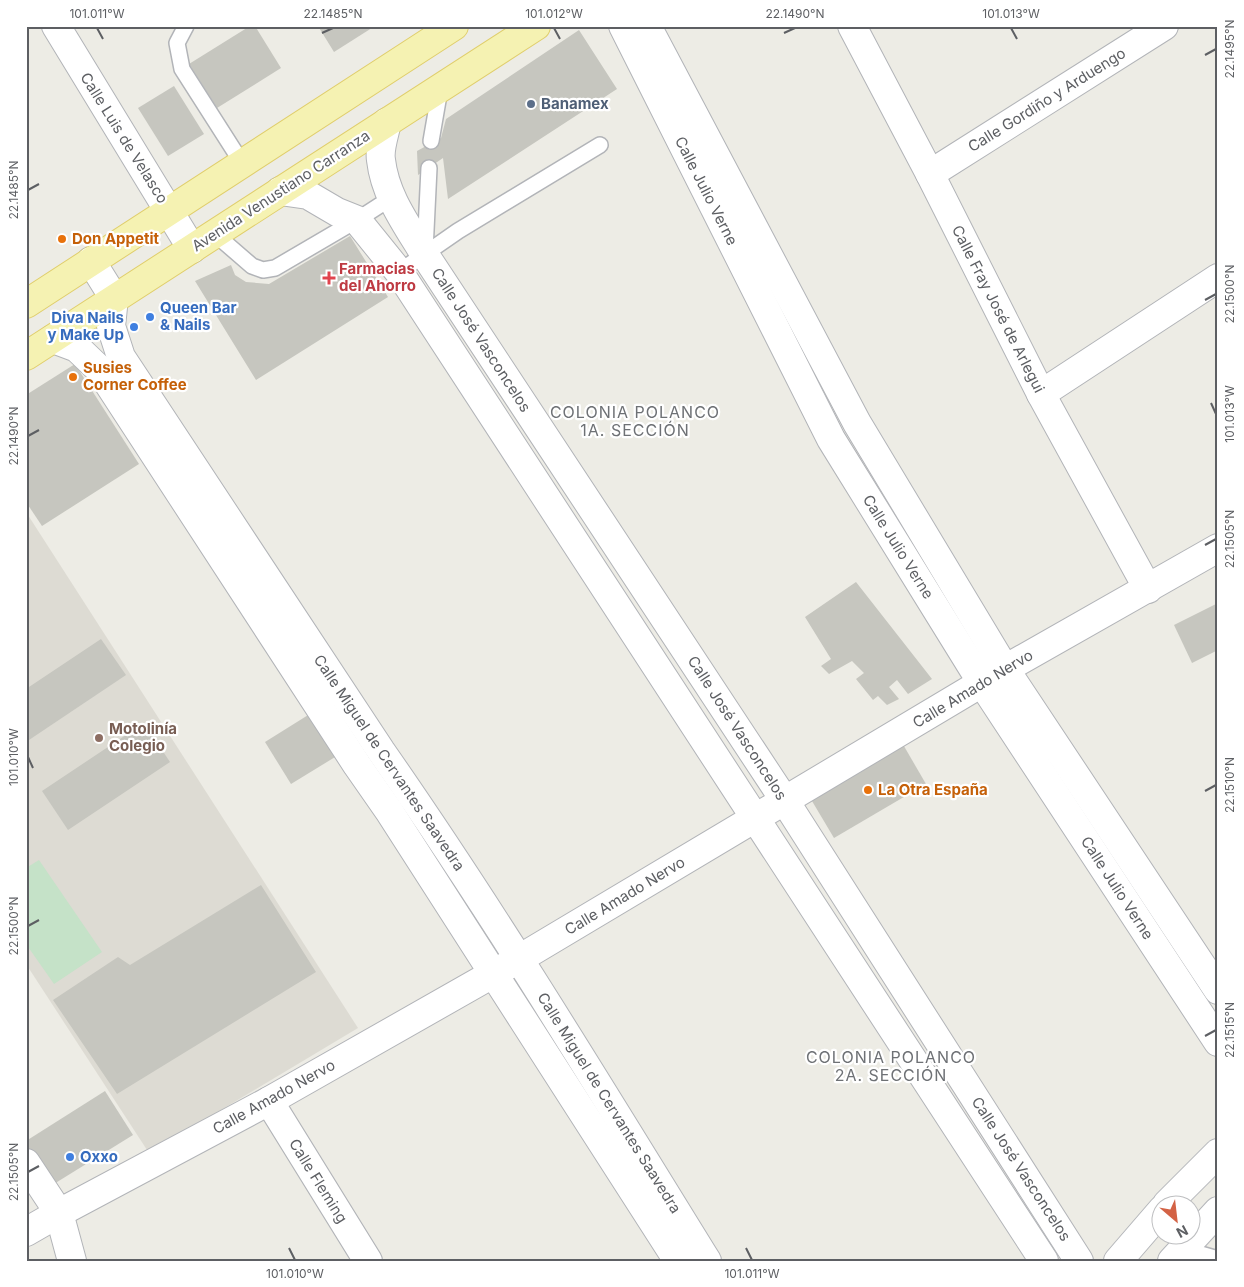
<svg xmlns="http://www.w3.org/2000/svg" width="1244" height="1287" viewBox="0 0 1244 1287" font-family="Inter,sans-serif">
<rect width="100%" height="100%" fill="#edece5"/>
<path fill="#dddbd3" d="M26,512L358,1028L149,1153L26,964Z"/>
<path fill="#c5e2c8" d="M39,860L102,952L54,984L26,944V868Z"/>
<g fill="#c6c6bf">
<path d="M250,26H255L281,68L217,108L189,64Z"/>
<path d="M318,26H375L334,52Z"/>
<path d="M579,30L617,89L448,199L443,158L418,175L417,151L441,138L446,119Z"/>
<path d="M174,86L204,134L168,156L138,108Z"/>
<path d="M350,236L388,297L256,380L195,281L231,265L235,275L246,282L269,284Z"/>
<path d="M75,364L139,464L42,526L26,502V395Z"/>
<path d="M856,582L932,679L908,694L897,680L889,687L899,699L887,705L878,696L873,700L856,679L864,673L852,661L829,674L821,666L831,659L805,617Z"/>
<path d="M1218,603V650L1192,663L1174,625Z"/>
<path d="M101,639L126,675L26,742V689Z"/>
<path d="M313,712L340,754L291,784L265,742Z"/>
<path d="M144,723L170,762L68,830L42,791Z"/>
<path d="M901,741L926,784L834,838L809,796Z"/>
<path d="M261,885L316,972L117,1094L53,1000L118,957L130,965Z"/>
<path d="M105,1091L133,1135L49,1187L26,1151V1141Z"/>
</g>
<g fill="none" stroke-linecap="round" stroke-linejoin="round">
<defs>
<g id="lane">
<path d="M186,26L177,43L182,69L242,163"/>
<path d="M431,141L440,89"/>
<path d="M215,234L252,266L263,270L275,268L357,220L391,198"/>
<path d="M425,251L429,168"/>
<path d="M399,272L458,231L600,145"/>
<path d="M1183,1249L1218,1259"/>
</g>
<g id="street">
<path d="M56,26L192,249"/>
<path d="M623,26L831,439L982,683L1218,1042"/>
<path d="M647,26L857,423L1005,669L1218,990"/>
<path d="M852,26L930,174L1041,394L1148,589"/>
<path d="M387,122C385,133 379,149 381,160C385,196 407,225 425,255L785,801L1079,1261"/>
<path d="M930,174L1164,26"/>
<path d="M280,191L308,195L337,212L357,220L399,272L1044,1261"/>
<path d="M91,261L114,298L111,326L121,357L381,751C496,916 601,1090 707,1261"/>
<path d="M53,339L77,348L99,369L357,765L389,811L678,1261"/>
<path d="M1041,394L1218,278"/>
<path d="M269,1101L368,1261"/>
<path d="M26,1163L59,1213L72,1261"/>
<path d="M26,1232L59,1213L269,1101L519,959L1005,669L1218,548"/>
</g>
<g id="secondary">
<path d="M1167,1204L1218,1153"/>
<path d="M1118,1261L1162,1210"/>
<path d="M1172,1261L1218,1211"/>
</g>
<g id="primary">
<path d="M26,304L454,26"/>
<path d="M26,356L536,26"/>
</g>
</defs>
<use href="#lane" stroke="#b2b4b8" stroke-width="18"/>
<use href="#street" stroke="#b2b4b8" stroke-width="30"/>
<use href="#secondary" stroke="#b4b6ba" stroke-width="30"/>
<use href="#primary" stroke="#e0ce6c" stroke-width="30"/>
<use href="#lane" stroke="#fff" stroke-width="15"/>
<use href="#street" stroke="#fff" stroke-width="28"/>
<use href="#secondary" stroke="#fff" stroke-width="28"/>
<use href="#primary" stroke="#f5f2b2" stroke-width="28"/>
</g>
<path fill="none" stroke="#5d5f63" stroke-width="2" d="M97,28L103,39M554,28L560,39M1011,28L1017,39M322,33L333,28M784,33L795,28M1205,55L1216,49M28,190L39,184M1205,300L1216,294M1211,403L1216,414M28,436L39,430M1205,545L1216,539M28,757L33,768M1205,791L1216,785M28,926L39,920M1205,1036L1216,1030M28,1172L39,1166M289,1248L295,1260M746,1248L752,1260"/>
<circle fill="#5c6f8a" stroke="#fff" stroke-width="2" cx="531" cy="104" r="5"/>
<g fill="#e8710a" stroke="#fff" stroke-width="2">
<circle cx="62" cy="239" r="5"/>
<circle cx="73" cy="377" r="5"/>
<circle cx="868" cy="790" r="5"/>
</g>
<path fill="#e0444e" stroke="#fff" stroke-width="2" d="M326.5 270.5h5v5h5v5h-5v5h-5v-5h-5v-5h5z"/>
<g fill="#3f7fe0" stroke="#fff" stroke-width="2">
<circle cx="150" cy="317" r="5"/>
<circle cx="134" cy="327" r="5"/>
<circle cx="70" cy="1157" r="5"/>
</g>
<circle fill="#8d6e63" stroke="#fff" stroke-width="2" cx="99" cy="738" r="5"/>
<g text-anchor="middle" stroke-width="4.5" stroke-linejoin="round" paint-order="stroke">
<g font-size="15" fill="#5d5f63" stroke="#fff">
<text transform="translate(1047 100) rotate(-32)" y="5">Calle Gordiño y Arduengo</text>
<text transform="translate(124 138) rotate(58)" y="5">Calle Luis de Velasco</text>
<text transform="translate(281 191) rotate(-33)" y="5">Avenida Venustiano Carranza</text>
<text transform="translate(706 191) rotate(63)" y="5">Calle Julio Verne</text>
<text transform="translate(998 309) rotate(63)" y="5">Calle Fray José de Arlegui</text>
<text transform="translate(481 340) rotate(57)" y="5">Calle José Vasconcelos</text>
<text transform="translate(898 547) rotate(58)" y="5">Calle Julio Verne</text>
<text transform="translate(973 689) rotate(-31)" y="5">Calle Amado Nervo</text>
<text transform="translate(737 728) rotate(57)" y="5">Calle José Vasconcelos</text>
<text transform="translate(389 763) rotate(56)" y="5">Calle Miguel de Cervantes Saavedra</text>
<text transform="translate(1117 888) rotate(57)" y="5">Calle Julio Verne</text>
<text transform="translate(625 896) rotate(-31)" y="5">Calle Amado Nervo</text>
<text transform="translate(274 1097) rotate(-29)" y="5">Calle Amado Nervo</text>
<text transform="translate(609 1103) rotate(58)" y="5">Calle Miguel de Cervantes Saavedra</text>
<text transform="translate(1021 1169) rotate(57)" y="5">Calle José Vasconcelos</text>
<text transform="translate(318 1181) rotate(58)" y="5">Calle Fleming</text>
</g>
<g font-size="15" font-weight="bold" fill="#4e5e75" stroke="#fff" text-anchor="start">
<text x="541" y="109">Banamex</text>
</g>
<g font-size="15" font-weight="bold" fill="#c56008" stroke="#fff" text-anchor="start">
<text x="72" y="244">Don Appetit</text>
<text x="83" y="373">Susies<tspan x="83" dy="17">Corner Coffee</tspan></text>
<text x="878" y="795">La Otra España</text>
</g>
<g font-size="15" font-weight="bold" fill="#be3a42" stroke="#fff" text-anchor="start">
<text x="339" y="274">Farmacias<tspan x="339" dy="17">del Ahorro</tspan></text>
</g>
<g font-size="15" font-weight="bold" fill="#366cbe" stroke="#fff" text-anchor="start">
<text x="160" y="313">Queen Bar<tspan x="160" dy="17">&amp; Nails</tspan></text>
<text x="124" y="323" text-anchor="end">Diva Nails<tspan x="124" dy="17">y Make Up</tspan></text>
<text x="80" y="1162">Oxxo</text>
</g>
<g font-size="15" font-weight="bold" fill="#785e54" stroke="#fff" text-anchor="start">
<text x="109" y="734">Motolinía<tspan x="109" dy="17">Colegio</tspan></text>
</g>
<g font-size="16" letter-spacing="1" fill="#6e7175" stroke="#fff">
<text x="635" y="418">COLONIA POLANCO<tspan x="635" dy="18">1A. SECCIÓN</tspan></text>
<text x="891" y="1063">COLONIA POLANCO<tspan x="891" dy="18">2A. SECCIÓN</tspan></text>
</g>
</g>
<rect width="1244" height="1287" fill="none" stroke="#ffffff" stroke-width="55"/>
<g transform="translate(1176 1220) rotate(152)"><circle r="24" fill="#ffffff" stroke="#bebfc1"/>
<path d="M0-4L9 19L0 12L-9 19Z" fill="#d36245"/>
<text y="-8" font-size="14" font-weight="bold" text-anchor="middle" fill="#5d5f63">N</text>
</g>
<rect x="28" y="28" width="1188" height="1232" fill="none" stroke="#5d5f63" stroke-width="2"/>
<g font-size="12" text-anchor="middle" fill="#5d5f63">
<text x="97" y="18">101.011°W</text>
<text x="333" y="18">22.1485°N</text>
<text x="554" y="18">101.012°W</text>
<text x="795" y="18">22.1490°N</text>
<text x="1011" y="18">101.013°W</text>
<text transform="translate(1230 49) rotate(-90)" y="4">22.1495°N</text>
<text transform="translate(14 190) rotate(-90)" y="4">22.1485°N</text>
<text transform="translate(1230 294) rotate(-90)" y="4">22.1500°N</text>
<text transform="translate(1230 414) rotate(-90)" y="4">101.013°W</text>
<text transform="translate(14 436) rotate(-90)" y="4">22.1490°N</text>
<text transform="translate(1230 539) rotate(-90)" y="4">22.1505°N</text>
<text transform="translate(14 757) rotate(-90)" y="4">101.010°W</text>
<text transform="translate(1230 785) rotate(-90)" y="4">22.1510°N</text>
<text transform="translate(14 926) rotate(-90)" y="4">22.1500°N</text>
<text transform="translate(1230 1030) rotate(-90)" y="4">22.1515°N</text>
<text transform="translate(14 1172) rotate(-90)" y="4">22.1505°N</text>
<text x="295" y="1278">101.010°W</text>
<text x="752" y="1278">101.011°W</text>
</g>
</svg>
